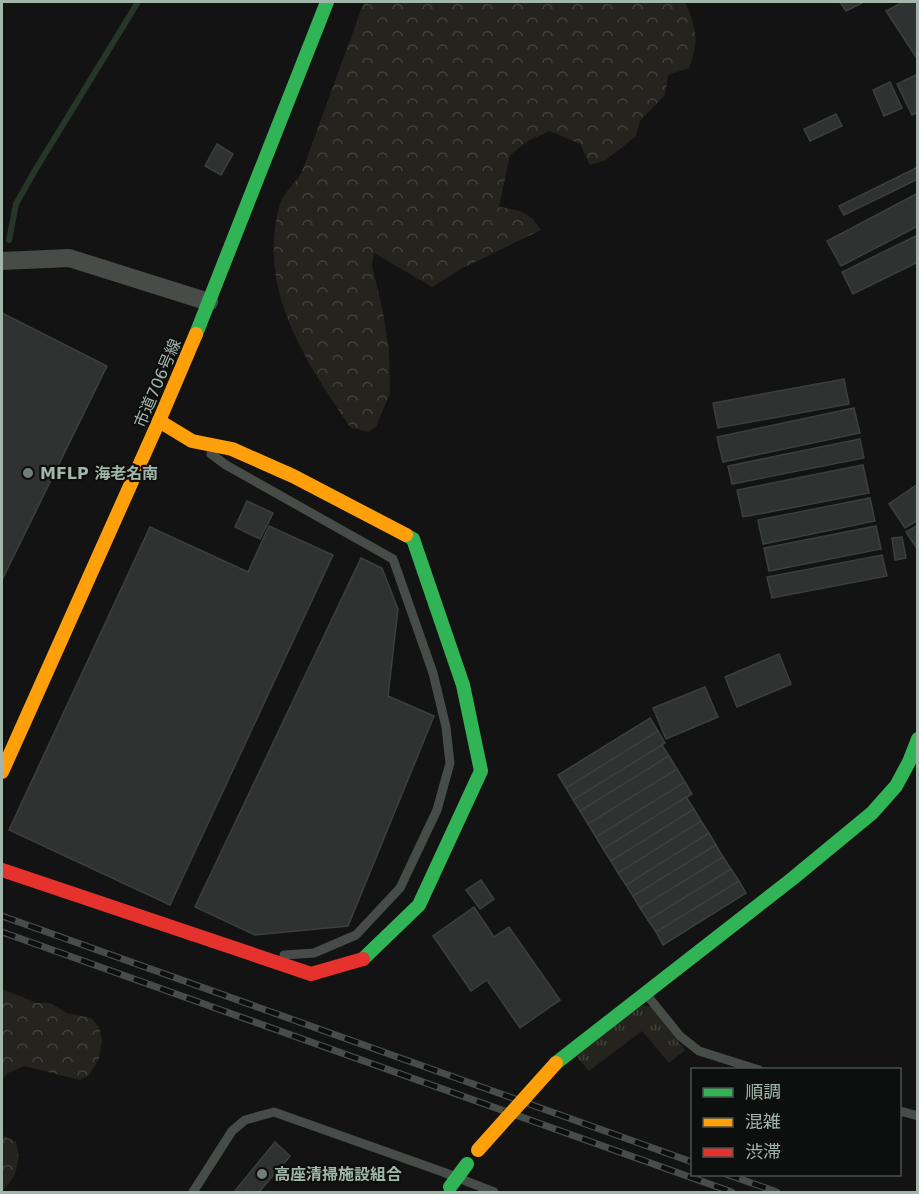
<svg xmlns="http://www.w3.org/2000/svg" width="919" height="1194" viewBox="0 0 919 1194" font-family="'DejaVu Sans','Noto Sans JP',sans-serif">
<defs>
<pattern id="grass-tufts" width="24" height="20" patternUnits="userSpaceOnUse" patternTransform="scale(1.5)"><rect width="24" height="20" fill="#24231d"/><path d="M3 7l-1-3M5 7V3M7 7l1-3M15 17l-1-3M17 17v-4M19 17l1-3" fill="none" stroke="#41413b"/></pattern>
<pattern id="forest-crowns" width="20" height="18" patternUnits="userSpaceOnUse" patternTransform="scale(1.5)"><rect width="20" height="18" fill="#24231d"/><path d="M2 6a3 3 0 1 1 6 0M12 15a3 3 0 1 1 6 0" fill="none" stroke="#41413b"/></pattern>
</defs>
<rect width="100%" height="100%" fill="#131313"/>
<path fill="url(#grass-tufts)" d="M640,1005L651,1007L685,1050L669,1063L642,1031L589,1071L575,1055Z"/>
<g fill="url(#forest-crowns)">
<path d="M364,2H685C696,27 700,41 689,68L668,75L665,95L640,121L636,136L606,160L590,165L580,144L550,131L528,141L510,155L499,207C519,210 529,211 541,230L461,269L432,287L374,253L372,266L382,307L389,349L390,393L376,427L368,432L350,427C305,360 256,289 280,204C284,191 298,182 303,169C323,113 344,57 364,2Z"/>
<path d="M2,989L37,1003H50L67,1013L91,1018L99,1027L102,1040L99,1059L89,1075L80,1080L24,1066L8,1073L2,1080Z"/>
<path d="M2,1135L16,1142C22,1160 16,1179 2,1191Z"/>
</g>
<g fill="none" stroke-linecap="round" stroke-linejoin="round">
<path stroke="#263629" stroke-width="6" d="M9,240L16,204L34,172L138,2"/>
</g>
<g fill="#2f3230" stroke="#3b403d" stroke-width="1.5">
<path d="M840,2H862V3L846,11Z"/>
<path d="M903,2H918V60L886,11Z"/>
<path d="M918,74V112L912,115L897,84Z"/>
<path d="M890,82L902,108L884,116L873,90Z"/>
<path d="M836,114L842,126L810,141L804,129Z"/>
<path d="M217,144L233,154L221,175L205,166Z"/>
<path d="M918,167V179L844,215L839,206Z"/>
<path d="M918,193V226L841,266L827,241Z"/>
<path d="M918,235V262L853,294L842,272Z"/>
<path d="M2,313L107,366L2,580Z"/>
<path d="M844,379L849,404L718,428L713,403Z"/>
<path d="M854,408L860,433L723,462L717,437Z"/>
<path d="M860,439L864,458L732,484L728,466Z"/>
<path d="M863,465L869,493L743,517L737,490Z"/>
<path d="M918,484V520L905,528L889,504Z"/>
<path d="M870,498L875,521L763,544L758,520Z"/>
<path d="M247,501L273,513L260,539L235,527Z"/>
<path d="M918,525V546L916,547L906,532Z"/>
<path d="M269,526L333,555L170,905L9,830L150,527L248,572Z"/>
<path d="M876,526L881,549L769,571L764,548Z"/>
<path d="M902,537L906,558L895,560L892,538Z"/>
<path d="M882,555L887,576L772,598L767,577Z"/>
<path d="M361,558L382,568L398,609L388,696L434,716L348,926L255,935L195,907Z"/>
<path d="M779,654L791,684L737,707L725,677Z"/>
<path d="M705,687L718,717L666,739L653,708Z"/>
<path d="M650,718L658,731L566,788L558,775Z"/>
<path d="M658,731L665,743L573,800L566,788Z"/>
<path d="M662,745L669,756L580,811L573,800Z"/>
<path d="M669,756L677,769L588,824L580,811Z"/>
<path d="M677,769L685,782L596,837L588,824Z"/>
<path d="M685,782L692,794L603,849L596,837Z"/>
<path d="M686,797L694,809L611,861L603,849Z"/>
<path d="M694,809L701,821L618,873L611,861Z"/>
<path d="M701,821L709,833L626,885L618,873Z"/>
<path d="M709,833L716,845L633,896L626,885Z"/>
<path d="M716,845L723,857L640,908L633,896Z"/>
<path d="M723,857L731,869L648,920L640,908Z"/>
<path d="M731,869L739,881L656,932L648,920Z"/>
<path d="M481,880L494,899L480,909L466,890Z"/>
<path d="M739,881L746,893L663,945L656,932Z"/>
<path d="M474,907L494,937L509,927L560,1000L520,1028L487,980L471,991L433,936Z"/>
<path d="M275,1142L290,1156L259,1192H234Z"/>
</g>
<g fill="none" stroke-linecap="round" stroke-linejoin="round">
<g stroke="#474c49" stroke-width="9">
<path d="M211,454L226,465L393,559L433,673L446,727L450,763L437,810L400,888L356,935L314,953L284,955"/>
<path d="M646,994L680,1036L699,1051L759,1070"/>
<path d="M900,1111L918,1116"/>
<path d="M193,1192L232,1131L245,1120L274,1112L443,1172L494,1192"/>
</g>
<path stroke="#474c49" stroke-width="18" d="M2,261L69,258L209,302"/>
<g stroke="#30b455" stroke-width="14">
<path d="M196,334L327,2"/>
<path d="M363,959L419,905L481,771L463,685L413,539L406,535"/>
<path d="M556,1063L792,879L872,813L896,786L909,762L918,739"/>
</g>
<g stroke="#ff9f0a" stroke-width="14">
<path d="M159,421L192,441L232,449L293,476L406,535"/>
<path d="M2,772L159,421L196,334"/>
</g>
<path stroke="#e5322d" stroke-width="14" d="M2,870L311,974L363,959"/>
<defs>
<g id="rail">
<path d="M2,916L692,1162"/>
<path d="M2,932L732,1192"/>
<path d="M726,1174L777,1192"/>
</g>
</defs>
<use href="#rail" stroke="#484d4a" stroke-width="7"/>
<use href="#rail" stroke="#0d0f0f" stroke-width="4.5" stroke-dasharray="14" stroke-linecap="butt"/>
<path stroke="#30b455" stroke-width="14" d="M450,1187L467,1164"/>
<path stroke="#ff9f0a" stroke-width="14" d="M478,1150L556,1063"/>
</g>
<g fill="#717d76" stroke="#0d0f0f" stroke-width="2">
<circle cx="28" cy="473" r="6"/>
<circle cx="262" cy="1174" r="6"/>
</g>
<g text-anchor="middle" stroke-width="4.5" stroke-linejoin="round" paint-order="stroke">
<g font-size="16" fill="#a3b6ab" stroke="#0d0f0f">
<text transform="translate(157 383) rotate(-67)" y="6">市道706号線</text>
</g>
<g font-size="16" font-weight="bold" fill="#a3b6ab" stroke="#0d0f0f" text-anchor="start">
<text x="40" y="479">MFLP 海老名南</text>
<text x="274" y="1180">高座清掃施設組合</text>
</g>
</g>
<rect width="919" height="1194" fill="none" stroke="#a3b6ab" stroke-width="6"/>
<rect x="691" y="1068" width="210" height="108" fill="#0d0f0f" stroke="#49524d" stroke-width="1.5"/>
<rect x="703" y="1088" width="30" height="9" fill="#30b455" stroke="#49524d" stroke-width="1.5"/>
<text x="745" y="1098" font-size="18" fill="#a3b6ab">順調</text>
<rect x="703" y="1118" width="30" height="9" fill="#ff9f0a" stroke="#49524d" stroke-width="1.5"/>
<text x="745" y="1128" font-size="18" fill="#a3b6ab">混雑</text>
<rect x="703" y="1148" width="30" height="9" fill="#e5322d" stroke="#49524d" stroke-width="1.5"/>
<text x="745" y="1158" font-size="18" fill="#a3b6ab">渋滞</text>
</svg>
